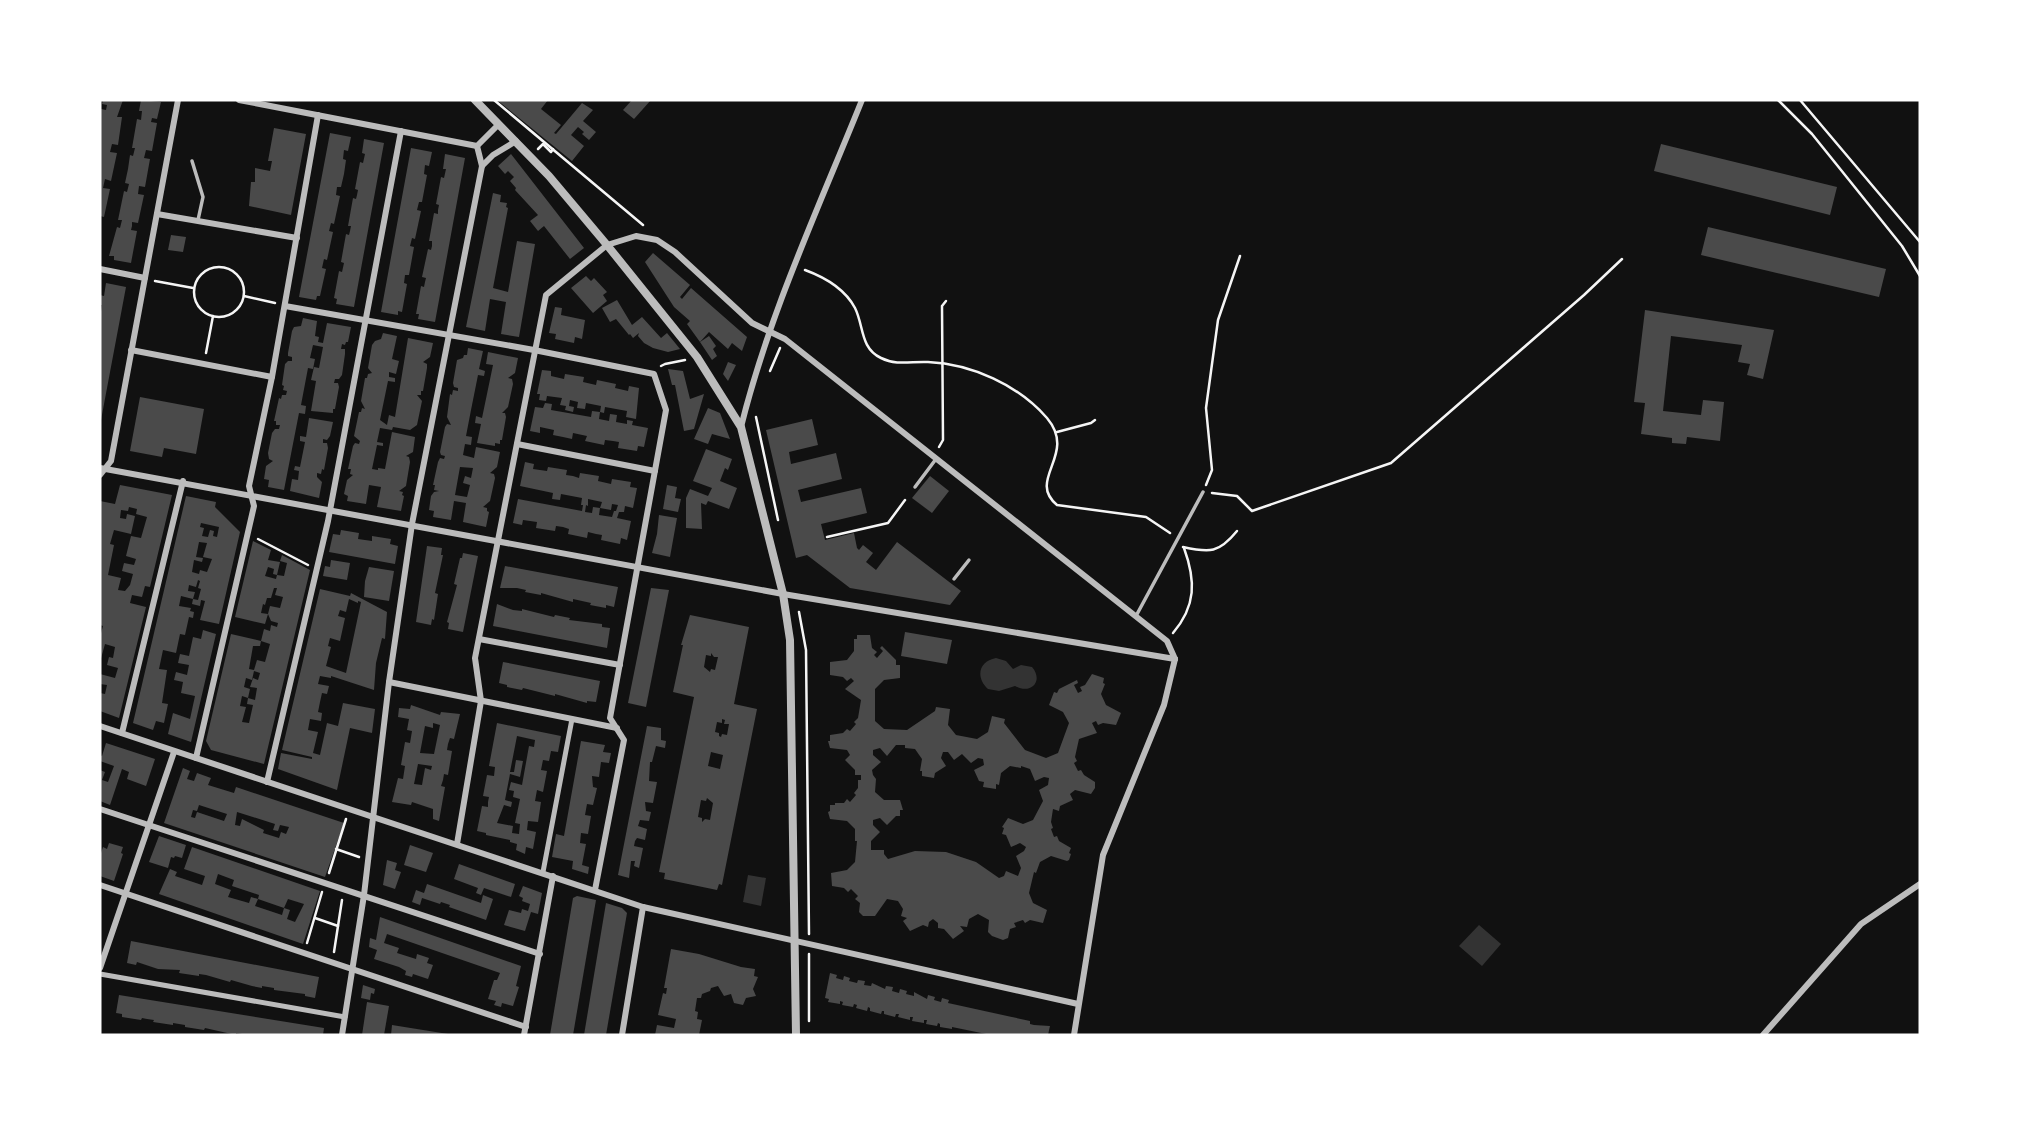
<svg xmlns="http://www.w3.org/2000/svg" width="2020" height="1135" viewBox="0 0 2020 1135" font-family="'Roboto Condensed',sans-serif">
<rect width="100%" height="100%" fill="#111"/>
<g fill="#333">
<path d="M996,658L1006,661L1013,669L1021,665L1032,667C1044,681 1031,695 1015,686L999,691L988,689C975,677 979,661 996,658Z"/>
<path d="M748,875L766,878L761,906L743,902Z"/>
<path d="M1479,925L1501,944L1482,966L1459,946Z"/>
</g>
<g fill="#4a4a4a" fill-rule="evenodd">
<path d="M103,100H123L117,117H122L118,145L112,144L110,152L117,153L111,181L105,179L103,188L110,189L104,217L100,216V115L101,109L106,110L107,105L102,104Z"/>
<path d="M141,100L161,102L157,119L152,118L151,122L157,123L152,151L146,150L144,158L150,159L145,187L139,186L138,194L144,195L138,223L132,222V226L131,230L137,231L131,263L114,260V256H109L117,227L120,228L122,220H118L124,191L127,192L129,184L125,183L128,169L130,155L133,156L135,148H132L137,119L141,120L142,111H139Z"/>
<path d="M497,100H548L541,109L561,125L554,133L556,134L582,103L593,110L583,121L596,132L589,140L582,134L584,132L578,127L571,135L584,146L572,161Z"/>
<path d="M632,100H651L634,119L623,110Z"/>
<path d="M274,128L306,134L291,215L249,206L251,182H255V168L270,171L272,161H268Z"/>
<path d="M330,133L351,137L348,151L344,150L343,159L346,160L344,174L341,187H337L336,195L340,196L334,224L331,223L329,231L333,232L327,260L324,259L322,268L326,269L320,296H317L316,300L299,297Z"/>
<path d="M364,139L384,143L354,307L336,304L337,299L334,298L339,271L342,272L344,263L341,262L346,234L349,235L350,231L351,226H348L353,198L356,199L357,195L358,190L355,189L360,162L363,163L365,154L362,153Z"/>
<path d="M1661,144L1837,187L1830,215L1654,171Z"/>
<path d="M411,148L432,152L429,166L425,165L424,174L427,175L422,202H419L417,210L421,211L415,239L412,238L410,246L414,247L409,275H405L404,283L407,284L402,312L398,311V315L381,312Z"/>
<path d="M445,154L465,158L435,322L418,319L419,314H416L421,286L424,287L425,282L426,278L422,277L428,249L431,250L432,246V241H429L434,213L438,214V210L439,205L436,204L441,177L444,178L446,169H443Z"/>
<path d="M511,154L584,248L570,259L544,226L538,231L530,221L538,215L515,190L516,188L510,181L514,177L508,171L505,174L498,166Z"/>
<path d="M493,193L501,195L500,202L507,203L506,207L508,208L493,288L508,292L517,241L535,244L519,337L501,334L506,302L490,299L485,331L466,327Z"/>
<path d="M1708,227L1886,269L1879,297L1701,255Z"/>
<path d="M171,235L186,237L183,252L168,250Z"/>
<path d="M653,253L690,285L680,297L682,299L691,288L747,337L742,351L732,343L728,349L709,332L700,342L687,324L690,321L674,307L645,262Z"/>
<path d="M586,276L591,281L594,278L607,292L603,295L607,301L593,313L571,288Z"/>
<path d="M106,283L126,287L101,420L100,318L102,305H100V295L104,296Z"/>
<path d="M617,300L632,325L642,317L661,338L667,333L680,349L668,352L653,348L644,343L638,336L639,333L633,338L630,334L629,335L616,319L610,322L602,308Z"/>
<path d="M555,307L562,308L561,315L585,320L582,339L575,337L574,343L555,339L556,334L549,333Z"/>
<path d="M1645,310L1774,330L1763,379L1747,375L1750,364L1738,362L1742,345L1671,336L1663,411L1701,415L1703,400L1724,402L1720,441L1687,437L1686,444L1672,443V438L1641,434L1645,403L1634,402Z"/>
<path d="M303,318L317,321L315,336L319,337L318,342L323,343L327,323L351,327L348,342H346L345,345L342,344L341,349H345V354L342,375L339,379H335L334,383H338L339,387L335,409H333V413L311,411L316,381L311,380L314,367L319,368L323,347L313,345L310,358L315,359L313,369L308,368L301,405L306,406L305,414L299,413L284,490L268,487L269,480L264,479L266,466L273,461L269,459L268,453L272,433L275,429H279L280,425H276V421H274L279,398L281,399L282,395H286L287,391L283,390L284,386L282,385L285,364L288,361H292V357L288,356V353L292,331L294,327L301,326Z"/>
<path d="M383,333L397,336L392,359L399,361L396,374L389,372V377L395,378V382L388,381L380,420L387,425L389,415L395,417L408,338L433,343L430,357L423,362L427,364V368L423,391H421V395H417L422,401L417,425L410,430L393,427L392,430L380,428L377,442L383,443V446L377,445L372,469L378,470V468L385,469L392,432L415,437L413,452L406,456L409,457L410,462L406,486L399,491L403,492L402,495L404,496L401,511L377,507L381,487L369,485L366,504L347,501L348,496L344,494L347,480L353,475L350,474L351,469H348L353,446L355,443L359,444L360,441L354,436L359,412H361L362,408L365,409L361,401L365,378H367L368,374L372,373L368,368L372,345L375,341L381,339Z"/>
<path d="M709,336L716,346L713,349L717,356L712,360L700,342Z"/>
<path d="M468,348L483,351L479,369L485,371L484,376L478,375L471,410L466,436L472,437L471,445L465,444L463,455L474,458L476,447L500,452L497,467L490,473L494,474L495,478L490,501L483,507L487,508V511L489,512L486,527L463,522L466,503L454,501L451,520L433,517L434,511L429,510L431,496L434,492L439,491L434,490L435,485H433L438,462L440,458L444,459L445,456L441,455L440,452L445,427L447,424L451,425L447,417L450,394L452,395L453,390L458,391V388L454,387L453,383L457,360L463,358L464,355H467ZM460,467L473,468L471,478L465,476L463,483L470,485L467,497L455,495Z"/>
<path d="M488,352L518,358L515,373L508,378L512,379L513,384L508,407L502,413H505L506,417L502,440H500V444L495,443V446L477,443L481,424L475,423L476,416L482,418L493,365L486,364Z"/>
<path d="M728,362L736,365L728,381L723,374Z"/>
<path d="M668,369L683,371L690,399L704,394L694,429L684,431L675,385H672Z"/>
<path d="M542,370L551,371V376L564,379L565,374L584,377L583,382L596,385L597,380L616,384L615,388L628,391L629,386L639,388L636,419L626,417L627,411L605,407L604,413L600,412L601,406L586,403L585,409L577,408L578,402L570,400L569,406L574,407L573,412L565,410L566,406L560,405L562,398L547,396L546,401L539,400L540,394H537Z"/>
<path d="M140,397L204,409L196,454L164,448L162,457L130,451Z"/>
<path d="M545,403L552,404L551,410L591,417L592,411L600,412L599,419L609,421L610,414L617,415L616,422L627,424V420L633,421L632,425L648,428L644,447L638,446L637,451L618,448L619,442L613,441L605,440L604,445L585,441L587,436L573,433L572,439L563,437L553,435L554,430L540,427V433L530,431L535,407L543,408Z"/>
<path d="M708,408L720,413L730,439L712,434L708,444L694,439Z"/>
<path d="M309,418L333,422L330,436L327,440L323,439V443H327L328,448L324,470L322,469L321,474L317,473V477L322,482L319,498L290,491L292,479L298,480L299,471L294,470L295,466L300,467L305,442L300,441V436L306,437Z"/>
<path d="M812,419L818,445L789,452L791,464L836,453L842,479L798,490L801,502L861,488L867,513L821,524L825,540L854,533L857,548L859,550L863,545L873,553L866,562L876,570L897,542L961,591L950,605L850,588L807,555L796,558L766,430Z"/>
<path d="M706,449L732,459L728,470L725,468L720,481L737,488L729,509L708,501L706,505L701,503L702,529L686,528V498L690,489L708,496L712,488L693,481Z"/>
<path d="M525,462L534,464L533,469L547,471L548,467L567,470L566,475L573,476L579,478L580,473L599,476L598,481L611,484L612,479L631,482L630,487L637,488L633,508L625,506L624,512H619L617,518L631,521L627,540L621,538L620,544L601,540L602,535L596,534L588,532L587,538L568,534L569,529L563,527L556,526L555,531L536,528L537,522L523,520L522,525L513,523L518,499L582,511L583,505H581L582,498L561,494L560,500L552,499L553,493L520,486ZM588,499L602,502L600,508L611,510L612,504L618,505L616,511H614L612,517L599,515L600,508L593,507L592,513L585,512L586,505L588,506Z"/>
<path d="M930,476L949,491L932,513L912,498Z"/>
<path d="M120,485L172,495L150,587L145,586L142,597L132,595L130,603L146,607L119,718L100,711V693L105,694L107,685L100,684V674L115,678L118,668L107,665L109,657L113,658L115,647L105,644L100,662V637L103,626L100,625V501L115,504ZM129,507L137,509L136,514L147,517L141,538L131,536L126,556L136,559L134,565L124,563L122,571L133,574L130,585L125,591L118,590L121,578L108,575L114,545L110,544L114,530L131,534L135,516L127,514L126,519L120,518L121,510L128,511Z"/>
<path d="M667,485L677,487L675,498L681,499L678,512L663,509Z"/>
<path d="M186,496L216,502L215,507L240,532L219,624L200,620L205,601L201,600L200,606L192,604L193,599L198,600L201,589L198,588L200,581L198,580L196,587L189,585L188,591L195,592L193,599L181,596L179,606L191,608L190,611L194,612L193,618L189,617L185,635L180,634L176,653L163,650L159,669L167,670L162,703L168,704L164,723L156,721L153,730L133,723ZM201,523L219,527L217,537L213,536L214,531L210,530L208,537L202,536L204,528L200,527ZM199,542L207,543L203,557L212,559L207,572L200,570L199,574L192,572L194,560L202,562L203,558L196,557Z"/>
<path d="M659,515L677,518L670,557L652,553L657,534Z"/>
<path d="M341,530L359,533L358,539L372,541V536L391,539L390,544L398,546L395,564L329,552L333,534L340,535Z"/>
<path d="M253,541L271,550L268,560L280,562L277,575L273,574L274,569L268,567L265,576L276,579L277,575L284,576L287,563L280,561L282,555L310,570L264,764L211,750L206,741L231,634L261,641L264,629L270,631L271,625L277,627L278,623L271,621L268,614L270,606L280,608L283,597L275,595L277,588H274L271,598H267L265,605L263,604L261,613L268,614L265,624L235,617ZM261,641L270,644L265,662L257,660L254,670L249,669L253,646H260ZM254,671L260,673L258,680L253,678L250,687L257,688L255,700L248,698L250,689L244,687L246,678L252,680ZM242,696L248,698L247,704L253,705L249,723L242,722L246,707L240,706Z"/>
<path d="M427,546L442,548L441,555H443L435,593L438,594L434,620L432,619L431,625L416,622Z"/>
<path d="M463,553L478,556L463,632L448,629L449,623L447,622L457,585L454,584L460,558H462Z"/>
<path d="M331,560L350,563L347,580L323,576L325,566L330,567Z"/>
<path d="M505,566L618,587L614,607L606,605V608L590,605L591,603L573,599V602L541,593V595L525,592L526,590L517,588H500Z"/>
<path d="M369,567L394,571L389,601L364,597L365,581Z"/>
<path d="M651,588L669,590L646,707L628,703Z"/>
<path d="M320,589L350,596L351,593L387,612L385,639L382,638L376,663L374,690L331,676V678L320,676L318,684L329,686L327,694L322,693L320,702L318,712L322,713L321,721L310,719L308,730L318,732L313,753L320,755L327,723L338,726L343,703L375,709L372,733L350,728L337,790L278,769L281,753L312,759V757L282,750ZM349,599L358,603V601L361,602L346,673L326,666L331,647L328,646L330,638L340,641L345,618L338,616L340,610L346,612Z"/>
<path d="M497,604L513,610L522,611V609L554,617L555,615L570,618L569,620L602,624V627L610,628L607,648L493,626Z"/>
<path d="M690,615L749,627L734,704L757,709L722,885L719,884L717,890L664,879L665,873L659,872L694,697L673,692L683,645H681ZM711,653L714,657H718L715,670L711,669L710,672L704,667L706,655L711,656ZM722,719L725,720L724,724H729L727,735L722,734L721,737L719,736V733L715,732L717,722L722,723ZM711,752L723,755L720,769L708,766ZM707,798L713,803L710,820L705,819L702,822V818L698,817L701,800L706,801Z"/>
<path d="M203,630L216,634L191,742L168,734L173,713L190,719L195,696L181,693L183,682L174,680L176,672L187,675L189,665L178,663L180,654L189,656L193,637L201,639Z"/>
<path d="M905,632L952,640L947,664L901,656Z"/>
<path d="M857,635H870L872,648L877,652L874,655L877,658L883,651L880,648L882,646L896,660V665H900V678L884,680L875,689V721L884,729L907,730L935,711L936,707L950,709L948,725L956,735L977,739L988,732L992,716L1005,719L1004,723L1025,750L1046,758L1058,753L1069,723L1063,712L1049,705L1054,692L1057,693L1059,689L1077,680L1078,683L1074,685L1078,693L1082,691L1080,687L1085,685L1092,674L1104,678L1103,683L1105,684L1101,694L1106,705L1121,713L1116,725L1103,723L1098,725L1096,721L1092,723L1097,733L1079,739L1075,757L1077,761L1074,763L1078,771L1081,770L1084,775L1095,782V788L1091,794L1075,790L1070,794L1073,800L1060,806L1059,811L1053,809L1051,822L1053,828L1051,829L1054,837L1057,836L1059,841L1071,848L1069,853L1071,854L1069,860L1067,861L1051,856L1040,862L1036,873L1034,872L1029,893L1033,903L1047,910L1043,923L1030,920L1025,923L1023,920L1014,923L1016,927L1010,929L1008,938L1003,940L992,936L988,932L989,920L978,914L969,919L967,927L960,926L964,931L953,939L944,929L938,928V923L933,919L929,922L928,927L923,925L910,931L903,921L907,918L901,916L903,909L898,901L887,899L875,916H863L859,912L860,903L855,899L858,896L851,889L848,892L844,888L832,886L831,873L847,870L855,862L857,841H855V829L847,821L830,819L828,812L830,811V805H835V803H844L847,799L850,802L856,795L854,793L858,788V780H861V775H855V770L845,760L850,755L847,750L830,748L828,741H830V735L843,733L847,729L850,731L856,724L854,722L858,718L861,700L845,689L854,681L851,678L847,681L843,677L830,675V662L847,660L854,651V639H857ZM896,745H905V748L915,749L922,759L920,771H922V776L934,778L935,773L946,766L941,758L943,752H948L954,760L962,754L971,763L978,758L983,759L984,765L974,770L979,781L984,782L983,787L996,789V784L999,785L1001,773L1010,766L1021,768V766L1030,769L1035,781L1044,777L1049,778L1048,785L1039,790L1043,801L1033,820L1023,824L1008,818L1002,827L1004,828L1002,834L1006,835L1011,847L1020,843L1026,847L1024,851L1016,856L1021,868L1018,876L1006,871L1004,876L999,878L976,862L946,852L915,851L888,859L884,854V850H871V841L880,832L873,825V820L880,818L887,825L896,816H900V810H903L900,800H884L875,792L876,779L873,775L872,770L881,762L873,755V750L880,748L887,756Z"/>
<path d="M503,662L600,681L596,702L587,701V703L555,694V696L523,688L522,690L507,687V685L499,683Z"/>
<path d="M411,705L440,715L441,712L460,714L454,739L450,738L448,744L447,750L452,751L448,775L444,774L443,780L441,786L445,787L439,821L433,819V809L412,802L411,805L392,802L398,778L403,779L405,766L401,765L405,742L410,743L412,731L407,730L409,719L398,717L399,708L410,709ZM433,723L440,725L434,754L420,753L425,726L433,728ZM418,764L432,766L431,770L425,768L422,785L414,784Z"/>
<path d="M497,723L561,736L558,752L551,751L549,761L543,760L541,770L547,771L543,792L537,790L535,801L541,802L538,822L528,821L527,830L536,832L533,849L526,847L525,854L516,850L517,844L510,842V840L486,835V833L477,831L482,806L488,807V802L489,797L483,796L487,775L494,776L495,767L489,766ZM517,736L535,740L534,747L529,746L522,785L511,782L509,790L514,791L513,797L520,799L515,823L520,824L519,834L512,833L513,826L497,823L504,805L511,807L512,802L505,800L510,774L520,777L523,761L516,760L514,772H510Z"/>
<path d="M647,726L661,728V740L666,741L665,748L656,746L652,762H650L649,781L657,782L653,803L645,802L646,811L651,812L649,821L640,820L638,826L647,829L645,840L637,838L635,841L634,846L643,848L639,868L634,866L635,861H631L629,878L618,875Z"/>
<path d="M581,741L605,745L603,752L611,753L609,763L601,762L599,777L592,776L593,787L597,788L593,805L587,804L585,815L591,816L588,834L581,833L580,843L586,844L582,865L589,867L588,874L572,869L573,861L552,857L556,834L564,836Z"/>
<path d="M106,743L155,759L146,786L127,779L129,772L122,769L110,805L100,801V770L105,772L102,780L108,782L114,766L100,761V755L102,756Z"/>
<path d="M183,768L190,771L187,779L194,781L197,773L211,778L208,785L234,793L236,787L344,823L325,877L164,823ZM199,805L227,814L224,821L197,812L195,818L191,817L193,810L197,811ZM237,812L275,824L273,830L278,831L280,825L289,827L286,834L281,832L279,838L263,833L264,830L242,819L240,826L235,825Z"/>
<path d="M159,836L186,845L182,858L175,856L174,858L171,857L168,868L149,862Z"/>
<path d="M109,843L123,847L121,853L123,854L114,881L100,876V856L103,847L107,849Z"/>
<path d="M410,845L433,853L426,872L404,865Z"/>
<path d="M192,847L320,891L303,944L159,894L170,869L177,872L175,876L202,885L205,876L184,869ZM218,874L234,880L232,886L259,895L258,899L251,897L249,903L228,897L231,890L215,884ZM258,899L284,908L288,899L304,904L295,922L287,919L290,910L284,908L282,915L255,906Z"/>
<path d="M387,860L397,863L395,870L401,872L395,889L383,885Z"/>
<path d="M459,864L515,884L511,897L484,888L481,895L476,893L478,888L454,879Z"/>
<path d="M427,884L481,903L483,895L493,899L486,920L449,907L450,905L441,902L440,904L422,898L420,905L412,902L416,890L424,893Z"/>
<path d="M523,886L542,893L538,914L531,912L525,931L504,925L509,910L521,913L522,909L528,911L530,904L522,901L523,898L519,896Z"/>
<path d="M577,896L596,900L573,1035H550L573,898Z"/>
<path d="M606,903L622,908L627,913L606,1035H584Z"/>
<path d="M380,917L521,966L516,986L519,987L513,1006L502,1003L501,1007L494,1005L496,1001L488,999L494,980H497L500,973L387,934L384,943L399,948L397,953L416,959L417,954L429,958L427,963L433,965L428,979L413,974L412,977L405,975L406,971L399,967L374,959L377,950L369,947L370,938L376,940Z"/>
<path d="M131,941L319,977L315,998L305,996V994L274,990V988L262,986V988L252,986L231,980L230,982L206,975L199,974V976L179,973L180,970L158,969L137,962L136,965L127,963Z"/>
<path d="M671,949L699,954L741,967L755,969L754,976L758,977L753,989L756,996L746,998L743,1005L734,1003L731,994L724,996L718,986L711,988L710,991L702,994L701,998H697L695,1011L698,1012L697,1019L702,1020L699,1035H655L657,1025L674,1028L676,1019L658,1015L663,993L666,994L667,988H664Z"/>
<path d="M830,973L837,975L836,978L843,980L844,976L850,978L849,981L857,983L858,980L865,981L864,985L871,986L872,983L885,989L886,986L893,987L892,991L899,993L900,989L907,991L906,994L914,996V992L927,999L928,995L935,997L934,1000L941,1002L942,998L949,1000L948,1003L1030,1021V1024L1034,1025L1050,1026L1048,1035H991L952,1027V1029L940,1027V1024L938,1023L937,1026L926,1024L927,1020H924V1023L912,1021L913,1017H910V1020L898,1017L899,1014H896L895,1017L884,1014V1011H882L881,1014L870,1011V1008L868,1007L867,1011L856,1008L857,1005L854,1004L853,1007L842,1005L843,1002L840,1001V1004L828,1002L829,999L825,998Z"/>
<path d="M363,985L375,989L374,994L371,993L370,1000L361,998Z"/>
<path d="M119,995L324,1028L323,1035H248L236,1033V1035L205,1028L204,1030L185,1027V1025L173,1023V1025L153,1022L154,1020L147,1019L142,1018L141,1020L122,1017V1014L116,1013Z"/>
<path d="M367,1002L389,1006L384,1035H362Z"/>
<path d="M392,1025L448,1034V1035H391Z"/>
</g>
<g fill="none" stroke-linecap="round" stroke-linejoin="round">
<g stroke="#f5f5f5" stroke-width="2.5">
<path d="M494,100L643,225"/>
<path d="M1778,100L1812,134L1841,170L1902,246L1920,276"/>
<path d="M1800,100L1920,242"/>
<path d="M538,149L543,144L551,152L553,149"/>
<circle cx="219" cy="292" r="25"/>
<path d="M805,270C824,277 845,289 855,308C864,326 860,348 881,358C897,366 912,361 928,362C972,364 1018,385 1047,418C1078,455 1026,479 1057,505L1146,517L1170,533"/>
<path d="M155,281L193,288"/>
<path d="M244,296L275,303"/>
<path d="M206,353L213,316"/>
<path d="M661,366L665,364L685,360"/>
<path d="M770,371L780,348"/>
<path d="M756,417L778,520"/>
<path d="M1057,432L1091,423L1095,420"/>
<path d="M939,447L943,440L942,306L946,301"/>
<path d="M1206,485L1212,470L1206,408L1218,320L1240,256"/>
<path d="M1212,493L1237,496L1252,511L1391,463L1584,295L1622,259"/>
<path d="M827,537L888,523L905,500"/>
<path d="M258,539L308,565"/>
<path d="M1183,547C1210,553 1219,553 1237,531"/>
<path d="M799,612L806,650L809,934"/>
<path d="M1173,633C1196,606 1196,581 1184,548"/>
<path d="M336,849L359,857"/>
<path d="M329,873L346,819"/>
<path d="M315,918L338,926"/>
<path d="M307,943L322,892"/>
<path d="M334,952L342,900"/>
<path d="M809,954V1021"/>
</g>
<g stroke="#bcbcbc" stroke-width="3.5">
<path d="M192,161L203,197L198,220"/>
<path d="M915,487L936,459"/>
<path d="M954,579L969,560"/>
<path d="M1136,616L1203,492"/>
</g>
<g stroke="#bcbcbc" stroke-width="5">
<path d="M543,872L572,719"/>
<path d="M100,974L345,1017"/>
</g>
<g stroke="#bcbcbc" stroke-width="6">
<path d="M239,100L477,146L499,124"/>
<path d="M477,146L482,166"/>
<path d="M157,214L297,238"/>
<path d="M100,269L145,278"/>
<path d="M285,306L534,350L654,374L666,410L610,718L624,740L595,890"/>
<path d="M131,350L272,377"/>
<path d="M741,427C769,314 819,207 862,100"/>
<path d="M517,444L655,471"/>
<path d="M100,468L783,594L1175,659"/>
<path d="M100,475L111,461L178,100"/>
<path d="M479,639L620,665"/>
<path d="M389,682L617,728"/>
<path d="M100,726L643,907L1078,1004"/>
<path d="M122,733L183,481"/>
<path d="M196,758L254,506L249,486L272,377L318,115"/>
<path d="M267,782L328,521L401,131"/>
<path d="M100,809L540,954"/>
<path d="M457,844L481,701L475,658L546,295L607,245L636,236L657,240L675,252L752,323L785,339L1167,641L1175,659"/>
<path d="M100,885L526,1027"/>
<path d="M100,968L174,752"/>
<path d="M342,1035L364,895L389,682L412,524L482,166L493,155L516,141"/>
<path d="M524,1035L553,876"/>
<path d="M622,1035L643,907"/>
<path d="M1074,1035L1103,855L1164,705L1175,659"/>
<path d="M1763,1035L1861,924L1920,884"/>
</g>
<path stroke="#bcbcbc" stroke-width="8" d="M475,100L549,176L607,245L697,357L741,427L783,594L790,640L796,1035"/>
</g>
<rect width="2020" height="1135" fill="none" stroke="#ffffff" stroke-width="203"/>
</svg>
